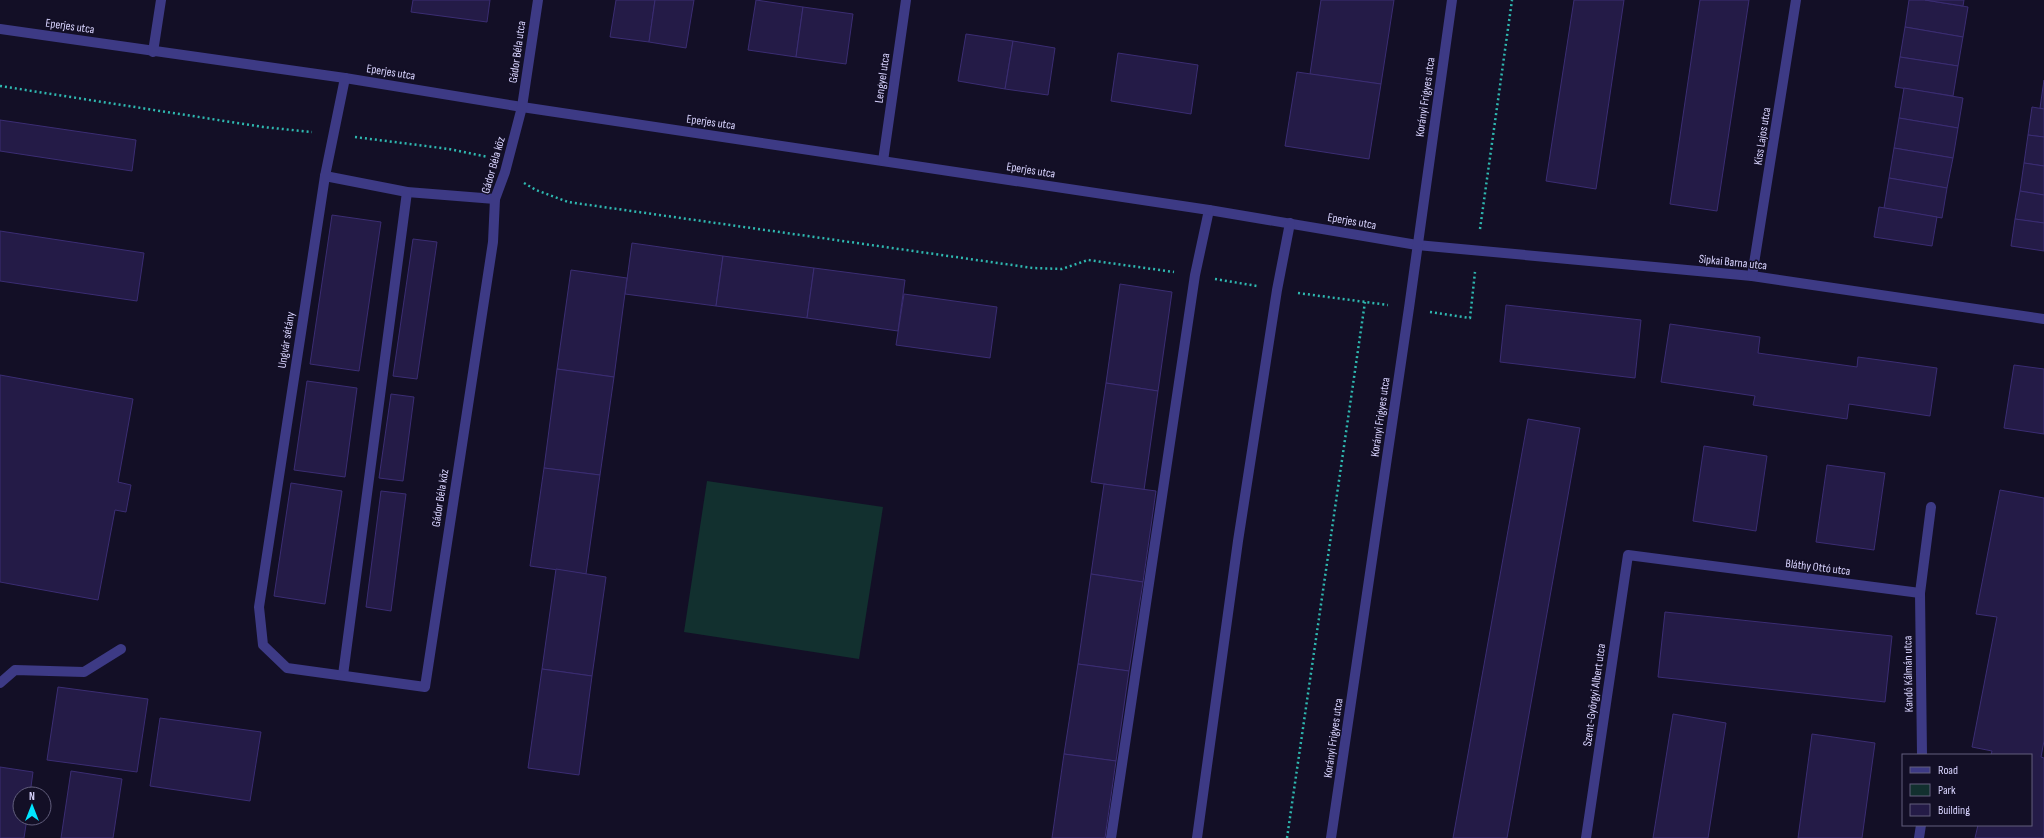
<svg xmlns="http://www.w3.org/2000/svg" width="2044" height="838" viewBox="0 0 2044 838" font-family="'Sofia Sans Condensed',sans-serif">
<rect width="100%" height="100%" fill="#130f26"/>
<path fill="#12302f" d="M707,481L883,507L859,659L684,632Z"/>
<g fill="#241b47" stroke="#3b2d73">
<path d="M413,0H490L487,22L411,12Z"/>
<path d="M616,0H655L649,42L610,37Z"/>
<path d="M655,0H694L686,48L649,42Z"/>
<path d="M756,0L803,7L796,57L748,50Z"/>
<path d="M1321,0H1394L1381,84L1310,74Z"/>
<path d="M1574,0H1624L1596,189L1546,181Z"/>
<path d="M1700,0H1749L1717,211L1670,204Z"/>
<path d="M1909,0H1925L1968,7L1963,37L1905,27Z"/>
<path d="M1925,0H1964L1963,6Z"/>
<path d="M803,7L853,14L846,64L796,57Z"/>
<path d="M1905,27L1963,37L1958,66L1900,57Z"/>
<path d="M966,34L1013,41L1005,89L958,81Z"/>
<path d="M1013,41L1055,48L1048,95L1005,89Z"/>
<path d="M1118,53L1198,65L1191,114L1111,101Z"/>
<path d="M1900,57L1958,66L1953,96L1895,87Z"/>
<path d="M1297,72L1381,84L1369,159L1285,146Z"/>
<path d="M2044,80V109L2040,108Z"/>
<path d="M1904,88L1963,98L1958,128L1899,118Z"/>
<path d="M2032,107L2044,109V137L2028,135Z"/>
<path d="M1899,118L1958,128L1953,158L1894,148Z"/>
<path d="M0,120L136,140L132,171L0,151Z"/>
<path d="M2028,135L2044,137V166L2024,163Z"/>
<path d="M1894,148L1953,158L1947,188L1889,178Z"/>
<path d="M2024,163L2044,166V195L2020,191Z"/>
<path d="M1889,178L1947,188L1942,218L1884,208Z"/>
<path d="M2020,191L2044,195V223L2015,219Z"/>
<path d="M1879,207L1937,217L1932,246L1874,237Z"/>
<path d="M332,215L381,222L359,371L310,364Z"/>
<path d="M2015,219L2044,223V251L2011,246Z"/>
<path d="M0,231L144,253L137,301L0,281Z"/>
<path d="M413,239L437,242L417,379L393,376Z"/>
<path d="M632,243L723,256L716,306L625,294Z"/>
<path d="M723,256L814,268L807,318L716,306Z"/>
<path d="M814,268L905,280L898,331L807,318Z"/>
<path d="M571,270L627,278L614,377L557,369Z"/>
<path d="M1120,284L1172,292L1158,391L1106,383Z"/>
<path d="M904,294L997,307L990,358L896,345Z"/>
<path d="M1506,305L1641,320L1635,378L1500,362Z"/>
<path d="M1670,324L1760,337L1758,353L1857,367L1858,357L1937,368L1930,416L1849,404L1847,419L1753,405L1755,396L1661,382Z"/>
<path d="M2014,365L2044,369V434L2004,428Z"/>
<path d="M557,369L614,377L600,475L544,468Z"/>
<path d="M0,375L133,399L118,482L131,485L126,512L115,510L98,600L0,582Z"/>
<path d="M307,381L357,388L345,477L294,470Z"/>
<path d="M1106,383L1158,391L1144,490L1091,482Z"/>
<path d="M391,394L414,397L403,481L379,478Z"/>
<path d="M1528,419L1580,428L1507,838H1453Z"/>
<path d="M1704,446L1767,456L1756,531L1693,521Z"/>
<path d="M1827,465L1885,473L1874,550L1816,542Z"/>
<path d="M544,468L600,475L586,574L530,566Z"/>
<path d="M291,483L342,491L325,604L274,596Z"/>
<path d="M1104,484L1156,491L1143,582L1091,574Z"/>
<path d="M2000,490L2044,498V741L2041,757L2044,758V838H1975L1978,825H2031V755H1991L1992,751L1972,747L1997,617L1976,614Z"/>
<path d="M381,491L406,494L391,611L366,607Z"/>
<path d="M556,569L606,577L592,676L542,669Z"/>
<path d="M1091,574L1143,582L1129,671L1078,664Z"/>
<path d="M1665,612L1892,636L1885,702L1658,677Z"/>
<path d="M1078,664L1129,671L1116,761L1064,754Z"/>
<path d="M542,669L592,676L579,775L528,768Z"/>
<path d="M58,687L148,699L137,772L47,760Z"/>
<path d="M1673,714L1726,723L1708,838H1653Z"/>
<path d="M160,718L261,732L250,801L150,786Z"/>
<path d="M1812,734L1875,743L1862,838H1798Z"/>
<path d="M1064,754L1116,761L1105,838H1052Z"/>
<path d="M0,767L33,772L30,794H20V818H27L24,838H0Z"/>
<path d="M71,771L122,779L113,838H61Z"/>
</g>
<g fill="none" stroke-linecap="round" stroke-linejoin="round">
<g stroke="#2fb8b0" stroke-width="2.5" stroke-dasharray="2 3" stroke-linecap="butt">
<path d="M0,86L263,127L312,132"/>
<path d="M355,137L449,149L488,157"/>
<path d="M524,183L536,190L568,202L1033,268L1062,269L1088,260L1174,272"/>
<path d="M1480,229L1512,0"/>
<path d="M1215,279L1257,286"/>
<path d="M1298,293L1388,305"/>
<path d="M1430,312L1470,318L1475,272"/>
<path d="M1287,838L1365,302"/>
</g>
<g stroke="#3d3a85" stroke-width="10">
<path d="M325,176L407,192L495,199"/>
<path d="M343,675L407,192"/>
<path d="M1111,838L1195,275L1209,210"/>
</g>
<path stroke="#3d3a85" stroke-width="10" d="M0,683L15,670L84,672L121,649"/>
<g stroke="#3d3a85" stroke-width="10">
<path d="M0,29L345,78L522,107L1209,210L1417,245L1752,276L2044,319"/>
<path d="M153,52L161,0"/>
<path d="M345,78L325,176L259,607L263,645L287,668L425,687L493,242L495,199L505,172L522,107L538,0"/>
<path d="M883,161L906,0"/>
<path d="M1752,276L1796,0"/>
<path d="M1922,755L1920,593L1931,507"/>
<path d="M1197,838L1238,541L1277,290L1290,223"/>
<path d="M1586,838L1628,555L1920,593"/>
<path d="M1919,838L1921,825"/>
</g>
<path stroke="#3d3a85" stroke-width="10" d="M1331,838L1409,308L1452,0"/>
</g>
<g text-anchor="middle" stroke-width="3" stroke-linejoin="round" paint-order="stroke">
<g font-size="12" fill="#d9d4ff" stroke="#130f26">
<text transform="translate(70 26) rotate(8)" y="4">Eperjes utca</text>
<text transform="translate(517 52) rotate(-82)" y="4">Gádor Béla utca</text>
<text transform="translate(391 72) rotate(9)" y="4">Eperjes utca</text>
<text transform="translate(882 78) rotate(-82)" y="4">Lengyel utca</text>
<text transform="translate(1425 97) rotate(-82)" y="4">Korányi Frigyes utca</text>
<text transform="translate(711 122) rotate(8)" y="4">Eperjes utca</text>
<text transform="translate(1762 136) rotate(-81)" y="4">Kiss Lajos utca</text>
<text transform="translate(493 165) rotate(-74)" y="4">Gádor Béla köz</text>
<text transform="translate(1031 170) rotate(9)" y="4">Eperjes utca</text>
<text transform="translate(1352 221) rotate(10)" y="4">Eperjes utca</text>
<text transform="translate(1733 262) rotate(6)" y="4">Sipkai Barna utca</text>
<text transform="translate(286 340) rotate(-81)" y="4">Ungvár sétány</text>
<text transform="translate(1380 417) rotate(-82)" y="4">Korányi Frigyes utca</text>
<text transform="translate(440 498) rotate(-81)" y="4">Gádor Béla köz</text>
<text transform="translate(1818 567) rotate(7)" y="4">Bláthy Ottó utca</text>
<text transform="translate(1908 674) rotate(-91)" y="4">Kandó Kálmán utca</text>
<text transform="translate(1594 695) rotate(-82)" y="4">Szent-Györgyi Albert utca</text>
<text transform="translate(1333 738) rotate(-82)" y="4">Korányi Frigyes utca</text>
</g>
</g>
<rect x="1902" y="754" width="130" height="72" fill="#130f26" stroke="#625e7d"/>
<rect x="1910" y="767" width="20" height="6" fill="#3d3a85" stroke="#625e7d"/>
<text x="1938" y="774" font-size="12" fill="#d9d4ff">Road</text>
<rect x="1910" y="784" width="20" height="12" fill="#12302f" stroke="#625e7d"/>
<text x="1938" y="794" font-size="12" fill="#d9d4ff">Park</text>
<rect x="1910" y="804" width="20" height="12" fill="#241b47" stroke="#625e7d"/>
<text x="1938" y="814" font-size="12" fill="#d9d4ff">Building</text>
<g transform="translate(32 806)"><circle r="19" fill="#130f26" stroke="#625e7d"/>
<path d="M0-3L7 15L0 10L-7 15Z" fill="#00e5ff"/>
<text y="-6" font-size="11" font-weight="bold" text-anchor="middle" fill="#d9d4ff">N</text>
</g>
</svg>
